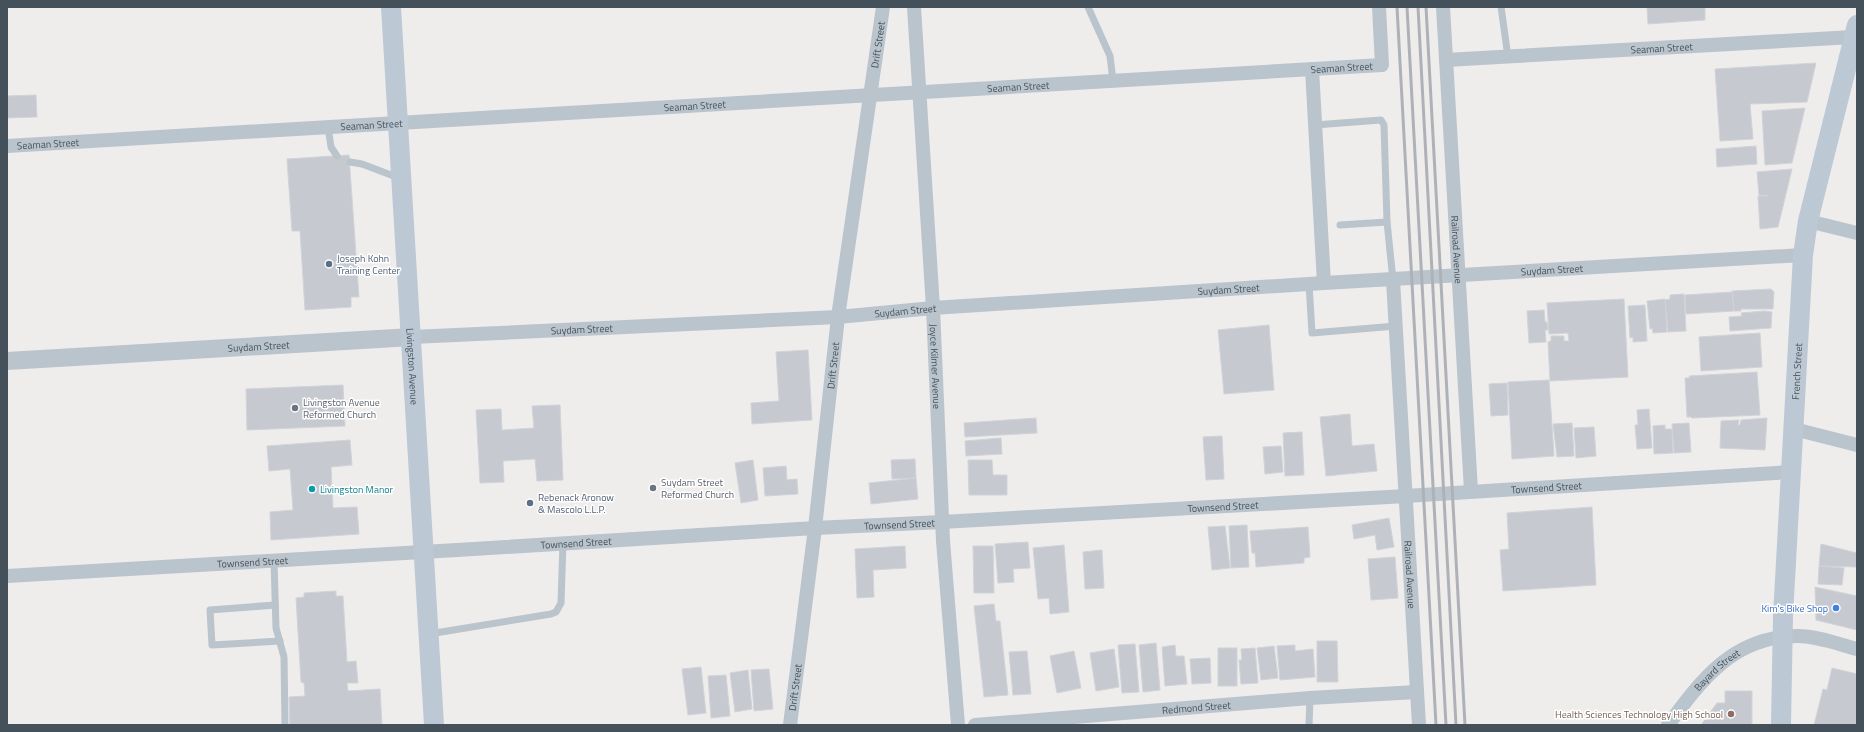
<svg xmlns="http://www.w3.org/2000/svg" width="1864" height="732" viewBox="0 0 1864 732" font-family="'Titillium Web',sans-serif">
<rect width="100%" height="100%" fill="#efecec"/>
<g fill="#c6c9cf" stroke="#d0d3d8">
<path d="M1647,7H1705V20L1648,24Z"/>
<path d="M1816,63L1807,102L1750,104L1753,139L1720,141L1715,69Z"/>
<path d="M36,95L37,117L7,118V96Z"/>
<path d="M1805,108L1792,163L1765,165L1762,111Z"/>
<path d="M1756,146L1757,164L1717,167L1716,149Z"/>
<path d="M349,155L359,297H351V307L305,310L300,231H292L287,159Z"/>
<path d="M1792,169L1778,227L1760,229L1758,196H1768L1759,195L1757,172Z"/>
<path d="M1771,289L1774,292L1773,309H1741V311H1734L1732,291Z"/>
<path d="M1732,292L1734,311L1686,314L1685,295Z"/>
<path d="M1684,294L1686,331L1668,332L1665,300L1670,299V295Z"/>
<path d="M1624,299L1628,377L1550,381L1548,342L1551,341V336H1564V341H1569L1568,333L1549,334L1547,303Z"/>
<path d="M1665,299L1667,332L1653,333L1652,328L1650,329L1647,301Z"/>
<path d="M1645,305L1647,341L1633,342V337L1630,338L1628,306Z"/>
<path d="M1544,310L1545,322H1547L1548,330H1545L1546,342L1529,343L1527,311Z"/>
<path d="M1765,311L1772,312L1771,328L1730,331L1729,317L1742,316L1741,313Z"/>
<path d="M1269,325L1274,390L1224,394L1218,330Z"/>
<path d="M1760,333L1762,367L1701,371L1699,337Z"/>
<path d="M808,350L812,420L752,424L751,403L779,401L776,352Z"/>
<path d="M1757,372L1760,415L1692,418L1691,417H1687L1685,378H1690L1689,376Z"/>
<path d="M1549,380L1554,456L1512,459L1508,382Z"/>
<path d="M1507,383L1508,415L1491,416L1489,384Z"/>
<path d="M343,385L345,426L247,430L246,389Z"/>
<path d="M560,405L563,480L537,481L535,459L503,461L504,482L480,483L476,410L501,409L502,430L534,428L532,406Z"/>
<path d="M1649,409L1652,448L1637,449L1635,425H1638L1637,410Z"/>
<path d="M1350,414L1352,446L1374,444L1377,471L1326,476L1320,417Z"/>
<path d="M1036,418L1037,433L965,437L964,423Z"/>
<path d="M1767,418L1765,450L1720,448L1721,421L1739,420L1738,425H1740L1741,420Z"/>
<path d="M1572,423L1574,456L1557,457L1553,424Z"/>
<path d="M1689,423L1691,452L1674,453L1672,424Z"/>
<path d="M1665,425V429H1672L1673,453L1654,454L1653,426Z"/>
<path d="M1594,427L1596,456L1576,458L1574,428Z"/>
<path d="M1302,432L1304,475L1285,476L1283,433Z"/>
<path d="M1222,436L1224,479L1206,480L1203,437Z"/>
<path d="M1001,438L1002,454L966,456L965,441Z"/>
<path d="M350,440L352,465L331,467L333,508L357,507L359,534L271,540L270,512L293,510L290,469L269,471L267,446Z"/>
<path d="M1281,446L1283,472L1265,474L1263,447Z"/>
<path d="M915,459L916,478L892,479L891,460Z"/>
<path d="M753,460L758,500L741,503L735,463Z"/>
<path d="M968,460H992L993,475H1007V495H969Z"/>
<path d="M786,466L787,480L797,479L798,494L765,496L763,468Z"/>
<path d="M916,478L918,499L871,504L869,483Z"/>
<path d="M1592,507L1596,585L1503,591L1500,550L1509,549L1507,513Z"/>
<path d="M1389,518L1394,547L1377,550L1375,535L1354,539L1352,525Z"/>
<path d="M1247,525L1249,567L1231,568L1229,526Z"/>
<path d="M1225,526L1230,568L1212,570L1208,527Z"/>
<path d="M1308,527L1310,557L1304,558V563L1256,567L1255,553H1252L1250,531Z"/>
<path d="M1028,542L1030,568L1013,569L1014,582L998,583L995,544Z"/>
<path d="M1821,544L1857,553V567L1819,566Z"/>
<path d="M1064,545L1069,612L1050,614L1049,598L1038,599L1033,548Z"/>
<path d="M905,546L906,568L873,570L874,597L857,598L855,549Z"/>
<path d="M973,546H993L994,593H974Z"/>
<path d="M1102,550L1104,588L1085,589L1083,552Z"/>
<path d="M1395,557L1398,598L1371,600L1368,559Z"/>
<path d="M1819,566L1844,568L1842,585L1818,584Z"/>
<path d="M1815,587L1857,596V630L1816,620Z"/>
<path d="M336,591V596H343L347,662L356,661L358,683H347L348,691L380,689L382,725H290L289,697L305,696L304,683L301,682L296,598L304,597V593Z"/>
<path d="M994,604L996,621H1000L1008,695L984,697L974,606Z"/>
<path d="M1317,641H1337L1338,682H1317Z"/>
<path d="M1156,643L1160,690L1143,692L1139,645Z"/>
<path d="M1135,644L1139,692L1122,693L1118,645Z"/>
<path d="M1175,645L1176,656H1184L1187,684L1165,686L1162,647Z"/>
<path d="M1295,645V651L1313,649L1315,677L1280,680L1277,646Z"/>
<path d="M1274,646L1278,678L1261,680L1257,648Z"/>
<rect x="1218" y="648" width="19" height="38"/>
<path d="M1255,648L1258,683L1241,684L1239,660H1242L1241,649Z"/>
<path d="M1114,649L1119,687L1096,691L1090,653Z"/>
<path d="M1027,651L1031,694L1013,695L1009,652Z"/>
<path d="M1074,651L1081,688L1057,693L1050,656Z"/>
<path d="M1210,658L1211,683L1192,684L1190,659Z"/>
<path d="M701,667L706,713L688,715L682,669Z"/>
<path d="M1832,668L1857,674V725H1814L1823,689L1827,690Z"/>
<path d="M769,669L773,709L754,711L751,670Z"/>
<path d="M748,670L752,709L735,712L730,673Z"/>
<path d="M726,675L730,716L711,718L708,676Z"/>
<path d="M1725,691H1752V725H1701L1717,703H1725Z"/>
</g>
<g fill="none" stroke-linecap="round" stroke-linejoin="round">
<g stroke="#bac4cc" stroke-width="7">
<path d="M1088,7L1110,56L1113,81"/>
<path d="M1501,7L1508,57"/>
<path d="M1315,125L1381,120L1384,125L1387,222L1393,280"/>
<path d="M328,127L331,147L337,156"/>
<path d="M350,162L362,164L399,178"/>
<path d="M1340,225L1387,222"/>
<path d="M1309,284L1312,333L1396,326"/>
<path d="M274,561L276,628L284,657L285,725"/>
<path d="M275,605L210,610L212,645L280,641"/>
<path d="M429,634L551,614L556,612L561,603L563,543"/>
<path d="M1309,725L1310,698"/>
</g>
<g stroke="#bac4cc" stroke-width="14">
<path id="s1" d="M914,7L933,308L943,541L958,725"/>
<path id="s2" d="M1443,7L1471,491"/>
<path id="s3" d="M1446,60L1853,37"/>
<path d="M1312,69L1324,283"/>
<path id="s4" d="M7,146L1382,65L1379,7"/>
<path d="M1808,221L1857,233"/>
<path id="s5" d="M1393,280L1419,725"/>
<path id="s6" d="M412,337L838,317L933,308L1324,283L1803,255"/>
<path d="M1794,429L1857,445"/>
<path id="s7" d="M7,576L457,550L815,528L942,522L1406,496L1791,472"/>
<path id="s8" d="M790,725L815,528L838,317L883,7"/>
<path id="s9" d="M975,725L1310,698L1417,692"/>
<path id="s10" d="M1668,725C1702,679 1734,636 1798,636C1817,636 1838,644 1857,649"/>
</g>
<path stroke="#bac4cc" stroke-width="18" id="s11" d="M7,361L412,337"/>
<g stroke="#bcc8d4" stroke-width="20">
<path id="s12" d="M391,7L434,725"/>
<path id="s13" d="M1781,725L1783,616L1803,255L1808,221L1857,25"/>
</g>
<g stroke="#aeb2b7" stroke-width="3">
<path d="M1397,7L1436,725"/>
<path d="M1407,7L1446,725"/>
<path d="M1418,7L1456,725"/>
<path d="M1426,7L1465,725"/>
</g>
</g>
<g fill="#5c6f8a" stroke="#fff" stroke-width="1.5">
<circle cx="329" cy="264" r="4"/>
<circle cx="530" cy="503" r="4"/>
</g>
<g fill="#6b7280" stroke="#fff" stroke-width="1.5">
<circle cx="295" cy="408" r="4"/>
<circle cx="653" cy="488" r="4"/>
</g>
<circle fill="#0f9aa8" stroke="#fff" stroke-width="1.5" cx="312" cy="489" r="4"/>
<circle fill="#3f7fe0" stroke="#fff" stroke-width="1.5" cx="1836" cy="608" r="4"/>
<circle fill="#8d6e63" stroke="#fff" stroke-width="1.5" cx="1731" cy="714" r="4"/>
<g text-anchor="middle" stroke-width="3" stroke-linejoin="round" paint-order="stroke">
<g font-size="10" fill="#44505a" stroke="#fff">
<text dy="4" stroke="none"><textPath href="#s8" startOffset="686">Drift Street</textPath></text>
<text dy="4" stroke="none"><textPath href="#s3" startOffset="216">Seaman Street</textPath></text>
<text dy="4" stroke="none"><textPath href="#s4" startOffset="1337">Seaman Street</textPath></text>
<text dy="4" stroke="none"><textPath href="#s4" startOffset="1013">Seaman Street</textPath></text>
<text dy="4" stroke="none"><textPath href="#s4" startOffset="689">Seaman Street</textPath></text>
<text dy="4" stroke="none"><textPath href="#s4" startOffset="365">Seaman Street</textPath></text>
<text dy="4" stroke="none"><textPath href="#s4" startOffset="41">Seaman Street</textPath></text>
<text dy="4" stroke="none"><textPath href="#s2" startOffset="243">Railroad Avenue</textPath></text>
<text dy="4" stroke="none"><textPath href="#s6" startOffset="1142">Suydam Street</textPath></text>
<text dy="4" stroke="none"><textPath href="#s6" startOffset="818">Suydam Street</textPath></text>
<text dy="4" stroke="none"><textPath href="#s6" startOffset="494">Suydam Street</textPath></text>
<text dy="4" stroke="none"><textPath href="#s6" startOffset="170">Suydam Street</textPath></text>
<text dy="4" stroke="none"><textPath href="#s11" startOffset="252">Suydam Street</textPath></text>
<text dy="4" stroke="none"><textPath href="#s8" startOffset="362">Drift Street</textPath></text>
<text dy="4" stroke="none"><textPath href="#s12" startOffset="360">Livingston Avenue</textPath></text>
<text dy="4" stroke="none"><textPath href="#s1" startOffset="360">Joyce Kilmer Avenue</textPath></text>
<text dy="4" stroke="none"><textPath href="#s13" startOffset="354">French Street</textPath></text>
<text dy="4" stroke="none"><textPath href="#s7" startOffset="1542">Townsend Street</textPath></text>
<text dy="4" stroke="none"><textPath href="#s7" startOffset="1218">Townsend Street</textPath></text>
<text dy="4" stroke="none"><textPath href="#s7" startOffset="894">Townsend Street</textPath></text>
<text dy="4" stroke="none"><textPath href="#s7" startOffset="570">Townsend Street</textPath></text>
<text dy="4" stroke="none"><textPath href="#s7" startOffset="246">Townsend Street</textPath></text>
<text dy="4" stroke="none"><textPath href="#s5" startOffset="295">Railroad Avenue</textPath></text>
<text dy="4" stroke="none"><textPath href="#s10" startOffset="74">Bayard Street</textPath></text>
<text dy="4" stroke="none"><textPath href="#s8" startOffset="38">Drift Street</textPath></text>
<text dy="4" stroke="none"><textPath href="#s9" startOffset="222">Redmond Street</textPath></text>
</g>
<g font-size="10" fill="#4e5e75" stroke="#fff" text-anchor="start">
<text x="337" y="262">Joseph Kohn<tspan x="337" dy="12">Training Center</tspan></text>
<text x="538" y="501">Rebenack Aronow<tspan x="538" dy="12">&amp; Mascolo L.L.P.</tspan></text>
</g>
<g font-size="10" fill="#5b616d" stroke="#fff" text-anchor="start">
<text x="303" y="406">Livingston Avenue<tspan x="303" dy="12">Reformed Church</tspan></text>
<text x="661" y="486">Suydam Street<tspan x="661" dy="12">Reformed Church</tspan></text>
</g>
<g font-size="10" fill="#0d838f" stroke="#fff" text-anchor="start">
<text x="320" y="493">Livingston Manor</text>
</g>
<g font-size="10" fill="#366cbe" stroke="#fff" text-anchor="end">
<text x="1828" y="612">Kim's Bike Shop</text>
</g>
<g font-size="10" fill="#785e54" stroke="#fff" text-anchor="end">
<text x="1723" y="718">Health Sciences Technology High School</text>
</g>
</g>
<rect width="1864" height="732" fill="none" stroke="#44505a" stroke-width="16"/>
</svg>
